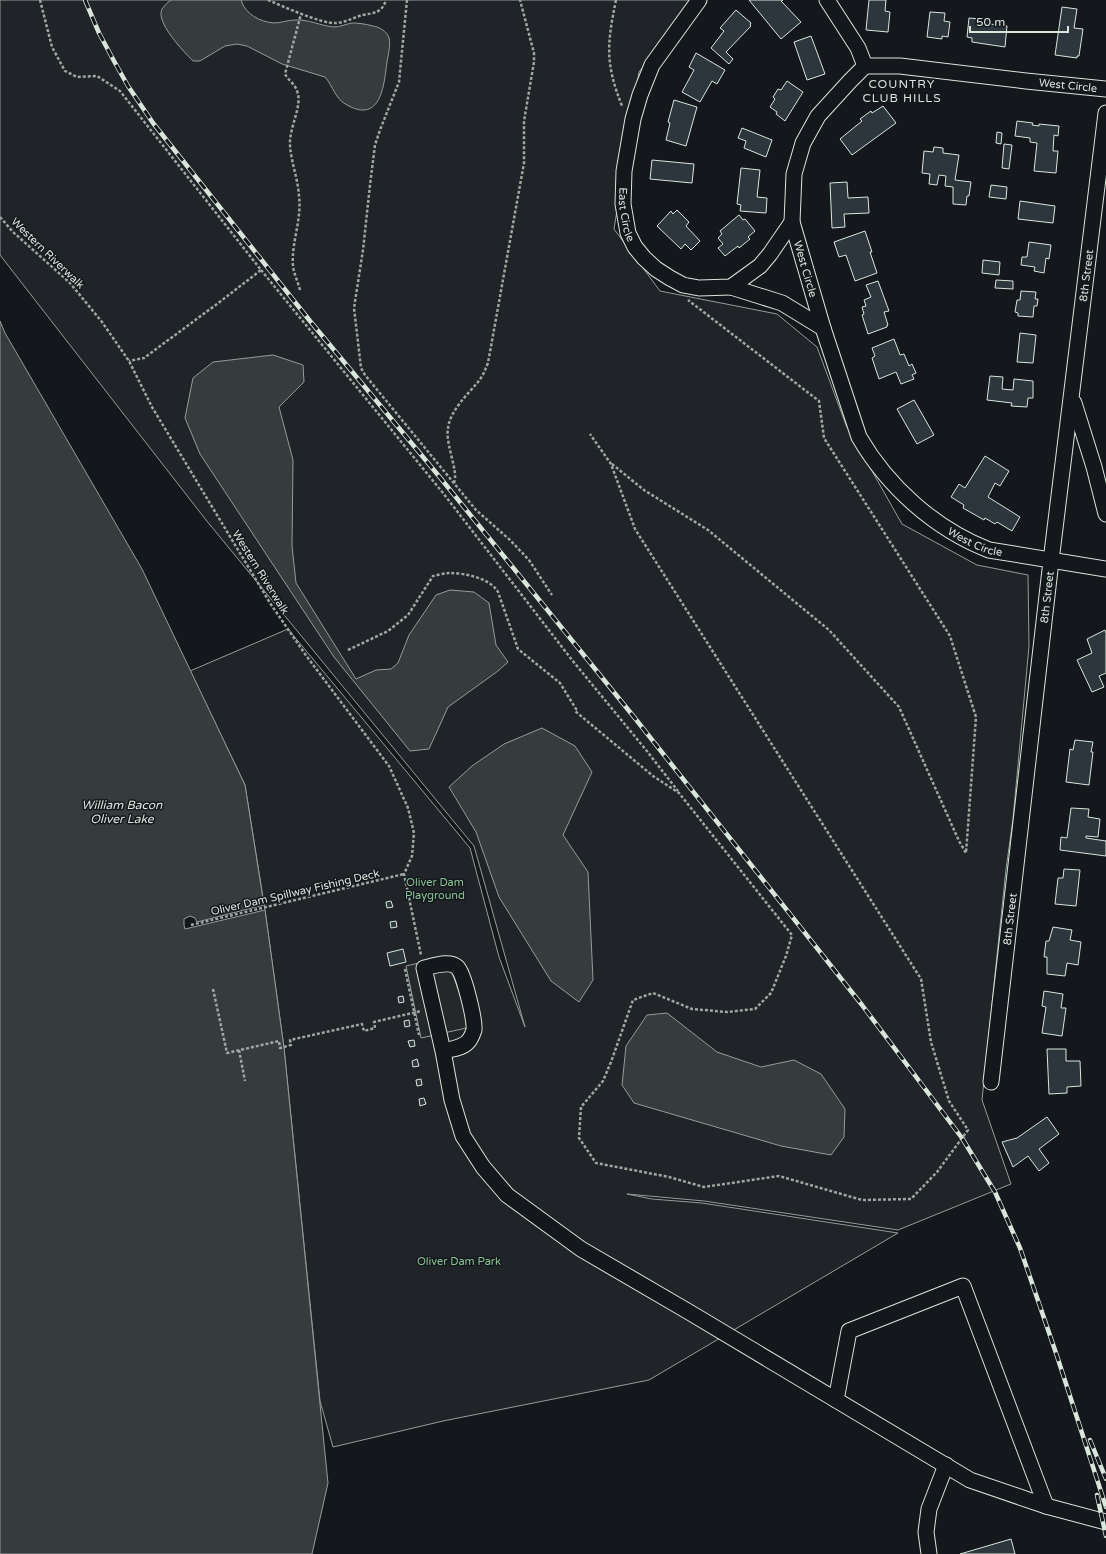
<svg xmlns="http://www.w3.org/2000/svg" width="1106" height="1554" viewBox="0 0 1106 1554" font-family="'Varela Round',sans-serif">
<rect width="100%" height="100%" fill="#14181c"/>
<path fill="#202428" stroke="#939e99" d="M0,0H694L639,72L614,229L660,291L777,314L817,347L846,425L902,524L977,565L1028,575L1029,646L1013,819L1006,869L982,1100L1011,1184L898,1230L704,1201L627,1194L652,1199L702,1203L898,1233L649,1380L443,1421L333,1447L320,1401L284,1048L265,910L245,785L190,671L288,629L470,848L499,957L525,1027L474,846L206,520L0,255Z"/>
<path fill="#24282b" stroke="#939e99" d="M441,958L461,962L468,969L480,1025L421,1038L406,966Z"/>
<g fill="#363b3e" stroke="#939e99">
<path d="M171,0H241C245,14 260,22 274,23C281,23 288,20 295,20C308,19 321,26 334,27C340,27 346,24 352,23C358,23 366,24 373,26C379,27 387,31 389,38C391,44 388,55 387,62C384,85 381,124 347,105C335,99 333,86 325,77L282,64L247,46L237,44L225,46L200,61H193C184,52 155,22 162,9C164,6 168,2 171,0Z"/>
<path d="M0,321L5,333L142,569L245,785L264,905L197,922L195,918L190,916L184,919V925L185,929L265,910L284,1048L328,1483L312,1554H0Z"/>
<path d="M273,355L303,365L304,382L279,407L293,460L292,546L296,583L356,679L376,670L391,669L398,663L409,635L436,595L450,590L474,592L489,603L496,645L508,662L498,671L448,707L429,749L410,751L334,657L200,454L185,418L193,378L213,362Z"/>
<path d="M542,728L575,746L592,772L563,835L588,872L593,980L579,1002L551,981L499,897L476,832L449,787L472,766L504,744Z"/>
<path d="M667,1013L717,1052L761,1067L794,1060L821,1074L845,1109L844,1137L831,1155L781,1146L634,1103L622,1085L626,1046L647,1015Z"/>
</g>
<g fill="#2c363c" stroke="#d8e6dc">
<path d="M749,0H783L781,1L801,22L781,39Z"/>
<path d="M869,0H886L885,11L890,12L888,32L866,30Z"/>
<path d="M1062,7L1077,9L1074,28L1083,29L1079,56H1077V58L1055,55Z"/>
<path d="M736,10L751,23L750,25L751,26L726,52L733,59L729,64L711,48L724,31L720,28Z"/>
<path d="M930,12L945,13L944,21L950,22L948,37L942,36V39L927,37Z"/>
<path d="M969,18L991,20L990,24L1007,26L1005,47L972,42V38L967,37Z"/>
<path d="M811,36L825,74L807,80L794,42Z"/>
<path d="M696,53L725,70L717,84L712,81L700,102L682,92L694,70L689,67Z"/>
<path d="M787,81L803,92L785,121L776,114L777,112L770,107L775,99L773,97L778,89L781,90Z"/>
<path d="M674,100L697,107L686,146L666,140L670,123L668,122Z"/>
<path d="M883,106L896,123L852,155L840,139L862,121L860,119L871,111L872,113Z"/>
<path d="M1017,121L1033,123L1032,125L1039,126V124L1059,126L1058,136L1054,135L1053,151H1058L1056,173L1034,171L1037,143L1030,142V138L1015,136Z"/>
<path d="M742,128L772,140L766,157L744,148L746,141L738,138Z"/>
<path d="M997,132L1002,133L1001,144L996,143Z"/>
<path d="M1004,144L1012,145L1009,169L1002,168Z"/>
<path d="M934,147L943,148V153L959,155L955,180L971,182L969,196H967L966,205L953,204V187L945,186L946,176L939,175L937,185L929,184L930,174L922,173L924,151L933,152Z"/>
<path d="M652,160L694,164L692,183L650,179Z"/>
<path d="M741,168L760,170L757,197L767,198L766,213L740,211L741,205L737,204Z"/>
<path d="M847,182L848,198L868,197L869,213L844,214L845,227L832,228L830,183Z"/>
<path d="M991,185L1007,187L1006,199L989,197Z"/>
<path d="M1020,201L1055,206L1053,223L1018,219Z"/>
<path d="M677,210L689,222L686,226L700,241L691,250L685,244L681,249L657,226L671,211L673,214Z"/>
<path d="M739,215L743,220L745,219L755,231L748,237L750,239L739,248L738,246L725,256L718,248L723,244L718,238L722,234L720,231Z"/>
<path d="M865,231L872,252H870L877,273L855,281L846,255L839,257L834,242Z"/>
<path d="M1029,242L1051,245L1049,259L1046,258L1044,273L1034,271L1035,267L1021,265L1022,257H1027Z"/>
<path d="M983,260L1000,262L999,275L982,273Z"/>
<path d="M996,280L1013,281V289L995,288Z"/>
<path d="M878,281L889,311L884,312L888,325H887V327L868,334L862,315L864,314L862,307L866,306L864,300L871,297L866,285Z"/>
<path d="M1021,291L1036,292L1035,299H1038L1037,306H1034L1033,317L1018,316V313L1015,312L1017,300H1020Z"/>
<path d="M1020,333L1036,335L1033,363L1017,362Z"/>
<path d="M894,339L900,355L904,354L909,366L912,364L916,373L912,375L914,379L901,384L896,372L879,379L872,358L875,356L872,348Z"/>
<path d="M990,376L1003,377L1002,389L1013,390L1014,379L1033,381V398H1028L1027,407L1011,406L1012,403L987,400Z"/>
<path d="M914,400L934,435L917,444L897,409Z"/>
<path d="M985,456L1009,471L1000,486L995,483L988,497L1020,517L1012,531L997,522L995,524L985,518L984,520L963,508L964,505L951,497L959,484L965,488Z"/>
<path d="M1105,630L1106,633V673L1099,676L1104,687L1092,692L1077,660L1092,653L1087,639Z"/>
<path d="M1075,740L1093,742L1091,752H1093L1089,785L1066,782L1070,749L1073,750Z"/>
<path d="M1071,808L1089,809L1088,817L1100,819L1098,837L1086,836V838L1106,841V856L1060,850L1061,837L1067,838Z"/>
<path d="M1064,869L1080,870L1076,906L1055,904L1058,878H1063Z"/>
<path d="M391,901L393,907L387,908L386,902Z"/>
<path d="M396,921L397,927L391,928L390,922Z"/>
<path d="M1053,927L1072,930L1070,940L1081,942L1078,965L1067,963L1065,976L1047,974V957H1044L1046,941H1049Z"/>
<path d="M403,949L406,962L390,966L387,953Z"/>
<path d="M1044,991L1063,994L1061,1008H1066L1062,1036L1042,1033L1046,1007L1042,1006Z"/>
<path d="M403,996L404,1002L399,1003L398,997Z"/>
<path d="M409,1020L410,1026L405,1027L404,1021Z"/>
<path d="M414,1040L415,1046L410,1047L408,1041Z"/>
<path d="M1047,1049H1066V1061H1080L1081,1086L1067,1087V1093L1049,1094Z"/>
<path d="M417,1059L419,1066L413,1067L412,1061Z"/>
<path d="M421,1079L422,1085L417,1086L416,1080Z"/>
<path d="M424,1098L426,1104L420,1106L419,1099Z"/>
<path d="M1047,1117L1059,1134L1039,1149L1049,1163L1039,1171L1028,1156L1013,1167L1002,1142L1017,1138Z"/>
<path d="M1011,1539L1015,1554H960Z"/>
</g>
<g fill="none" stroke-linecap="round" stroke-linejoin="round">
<defs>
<g id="minor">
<path id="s1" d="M699,0L652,65L640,95L633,119L624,171L623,204L628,233L635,247L644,258L656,269L670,278L683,285L699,288L731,287L760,266L770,254L792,222"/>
<path d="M827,0L858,48L865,66"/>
<path id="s2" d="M1106,89L1026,81L900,66H865L850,81L818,116L803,143L794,174L792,222L823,328L859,437C888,487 935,529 989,550L1106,569"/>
<path d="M731,287L782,303L823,328"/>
<path d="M1074,403L1094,467L1106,514"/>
<path d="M443,1051C452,1049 465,1048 470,1039C472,1036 473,1033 474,1030C475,1020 464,973 457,967C449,960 434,966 424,968L443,1051L452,1100L463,1136L483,1167L507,1195L581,1249L689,1312L970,1480L1046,1506L1106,1522"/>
<path id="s3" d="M991,1082L1051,561L1106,113"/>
<path d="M836,1400L849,1331L963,1286L1046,1506"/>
<path d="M929,1554L926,1532L929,1509L946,1465"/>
</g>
</defs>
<use href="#minor" stroke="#d8e6dc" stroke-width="17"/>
<g stroke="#9da8a2" stroke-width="2.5" stroke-dasharray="3 2" stroke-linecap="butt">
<path d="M40,0L52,47L65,71L77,77L97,76L120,91L261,270L217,304L144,358L129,361"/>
<path d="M268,0C282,6 322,24 335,23C344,23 353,18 362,15C374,13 382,13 386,0"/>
<path d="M407,0L399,82L380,130L375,145L370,185L363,250L354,308L361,368L365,375L476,510L510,540L529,560L552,595"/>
<path d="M616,0C607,44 605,63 622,106"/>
<path d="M0,217L13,232L70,283L102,322L129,361L152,407L270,603L305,654L389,766L408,808L414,833L412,856L404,874L421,955"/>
<path d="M261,270L443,493L572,660L646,750L678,791"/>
<path d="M300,290C298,282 294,274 293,266C291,243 302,220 299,196C298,179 291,162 290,145C289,127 303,106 297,91C295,84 288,80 285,74L301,14"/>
<path d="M612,464L644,490L708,530L829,630L899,707L959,841L966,853L976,717L950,636L824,438L819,401L688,300"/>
<path d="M454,483C459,472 445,444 448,428C450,411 467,395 478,382C483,376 485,370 488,363L524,163V121L534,62V53L520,0"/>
<path d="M348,650L388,631L408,615L433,576C438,575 444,573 449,573C465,573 490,578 498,592L518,649L560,683L576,709L575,711L653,776L679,793L792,935L786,956L771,993L755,1009L727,1012L692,1009L653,993L633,1000L611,1062L603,1081L581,1107L579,1138L596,1163L669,1177L704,1187L779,1176L862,1200L911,1199L937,1172L968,1130L949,1101L931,1042L921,979L635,529L611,464L590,434"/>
<path d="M191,925L404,874"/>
<path d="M405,969L419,1035"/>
<path d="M213,989L227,1053L279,1041L280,1048L291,1045L290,1040L362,1024L364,1031L375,1028L374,1022L421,1011"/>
<path d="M239,1050L245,1081"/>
</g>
<use href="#minor" stroke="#14181c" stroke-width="15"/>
<defs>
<g id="rail">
<path d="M85,0L99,33L114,61L128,86L153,123L310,321L438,475L634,717L862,1005L962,1138L995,1192L1020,1248L1057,1356L1106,1507"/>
<path d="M1090,1440L1106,1479"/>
<path d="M1097,1495L1106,1536"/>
</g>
</defs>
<use href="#rail" stroke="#d8e6dc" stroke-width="4.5"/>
<use href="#rail" stroke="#14181c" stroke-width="3" stroke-dasharray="9" stroke-linecap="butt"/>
</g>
<g text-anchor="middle" stroke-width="3" stroke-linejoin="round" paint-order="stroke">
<g font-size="11" fill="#d8e6dc" stroke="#14181c">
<text transform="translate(1068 85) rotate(6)" y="4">West Circle</text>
<text dy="4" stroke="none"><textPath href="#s1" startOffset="234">East Circle</textPath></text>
<text transform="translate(48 253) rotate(44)" y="4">Western Riverwalk</text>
<text dy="4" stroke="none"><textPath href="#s2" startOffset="471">West Circle</textPath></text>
<text dy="4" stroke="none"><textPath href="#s3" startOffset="812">8th Street</textPath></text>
<text dy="4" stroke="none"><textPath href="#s2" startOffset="807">West Circle</textPath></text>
<text transform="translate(261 572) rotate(58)" y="4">Western Riverwalk</text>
<text dy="4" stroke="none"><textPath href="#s3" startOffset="488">8th Street</textPath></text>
<text transform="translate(295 892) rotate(-13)" y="4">Oliver Dam Spillway Fishing Deck</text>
<text dy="4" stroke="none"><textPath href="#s3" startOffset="164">8th Street</textPath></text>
</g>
<g font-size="11" fill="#8ac095" stroke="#14181c">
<text x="435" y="886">Oliver Dam<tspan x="435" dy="13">Playground</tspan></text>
<text x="459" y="1265">Oliver Dam Park</text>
</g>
<g font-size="12" letter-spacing="1" fill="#d8e6dc" stroke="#14181c">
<text x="902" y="88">COUNTRY<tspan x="902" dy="14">CLUB HILLS</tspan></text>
</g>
<g font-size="12" font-style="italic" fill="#d8e6dc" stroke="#14181c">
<text x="122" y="809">William Bacon<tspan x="122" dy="14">Oliver Lake</tspan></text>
</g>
</g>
<path d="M970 26v6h98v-6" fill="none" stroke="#d8e6dc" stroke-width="2"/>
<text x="976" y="26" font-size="12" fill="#d8e6dc" stroke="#14181c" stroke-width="3" paint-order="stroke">50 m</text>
</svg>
